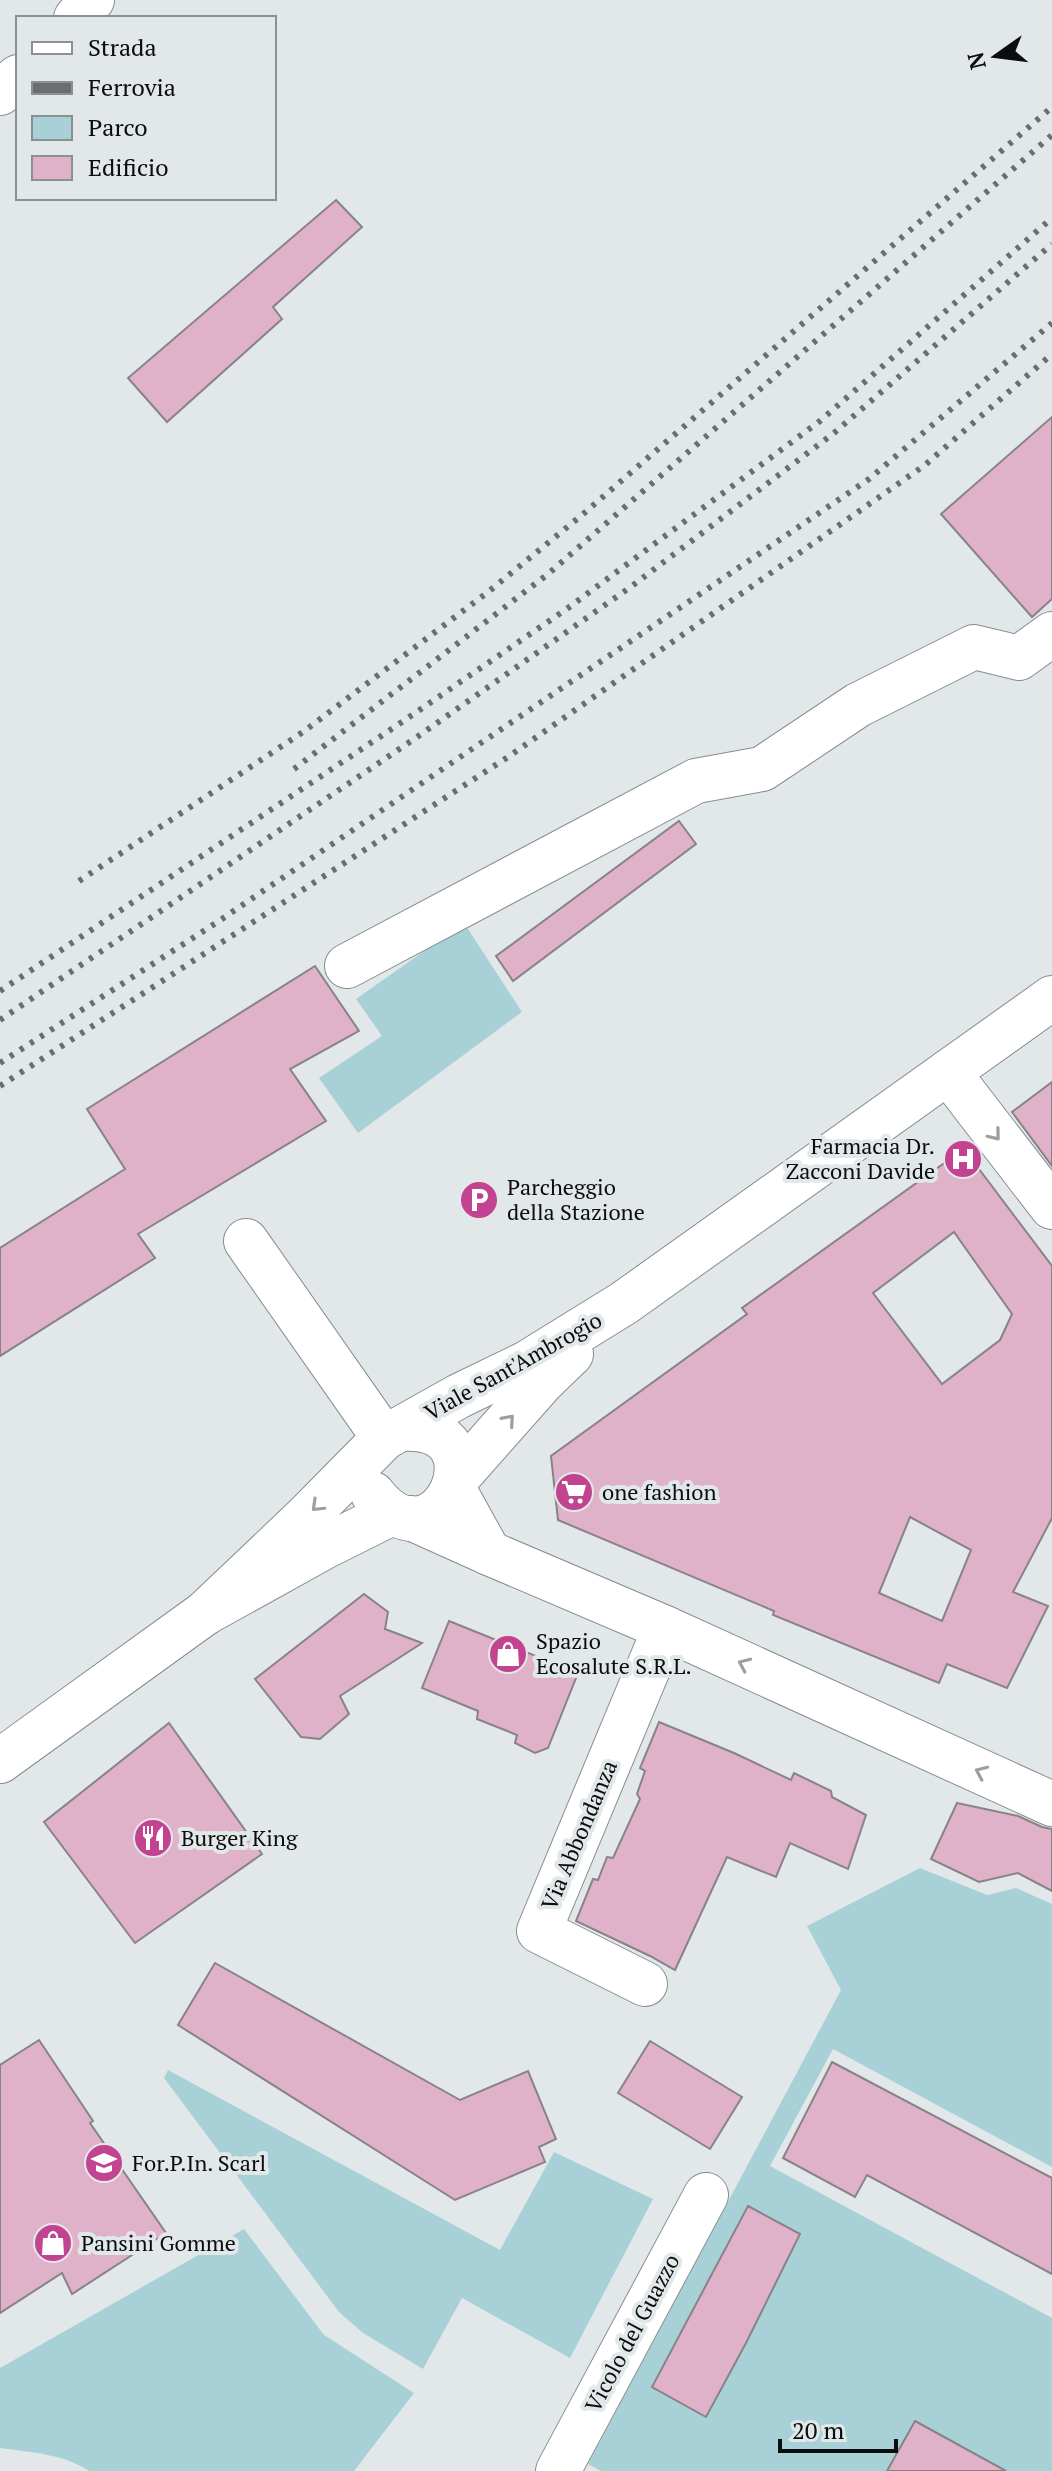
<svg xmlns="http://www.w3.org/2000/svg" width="1052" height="2471" viewBox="0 0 1052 2471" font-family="'PT Serif',serif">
<rect width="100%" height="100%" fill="#e2e8e9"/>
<g fill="#a8d1d7">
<path d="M464,923L522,1012L358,1133L319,1078L382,1036L356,999Z"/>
<path d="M920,1868L987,1895L1016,1888L1052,1904V2167L833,2049L770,2166L1052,2318V2471H601L588,2464L841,1990L807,1926Z"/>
<path d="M168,2070L500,2250L554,2152L653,2199L570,2358L462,2298L423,2369L363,2333L339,2312L164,2078Z"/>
<path d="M244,2229L324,2335L414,2393L354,2471H89C64,2454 30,2452 0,2448V2368Z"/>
</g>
<g fill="#e0b2c9" stroke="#888385" stroke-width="2" fill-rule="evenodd">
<path d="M336,200L362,227L273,307L282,319L167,422L128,378Z"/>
<path d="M1052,417V599L1032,617L941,514Z"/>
<path d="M679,821L696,844L513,981L496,956Z"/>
<path d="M315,966L359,1031L290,1069L326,1121L138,1234L155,1258L0,1356V1248L125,1169L87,1109Z"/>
<path d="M1052,1082V1166L1012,1112Z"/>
<path d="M964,1149L1052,1266V1518L1013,1592L1048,1606L1007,1688L947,1664L939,1683L773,1615L774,1611L558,1520L551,1456L747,1314L742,1308ZM954,1232L1012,1314L1000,1340L942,1384L873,1293ZM910,1517L971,1550L942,1621L879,1593Z"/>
<path d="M364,1594L388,1612L385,1629L422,1643L340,1696L349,1714L320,1739L301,1737L255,1679Z"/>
<path d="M449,1621L578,1673L548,1748L535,1753L515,1743L517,1735L477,1719L478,1711L422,1688Z"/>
<path d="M659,1722L734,1753L791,1780L794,1773L831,1791L832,1797L866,1815L848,1869L790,1843L776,1877L727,1857L675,1970L650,1956L576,1921L593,1879L598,1880L607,1857L613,1858L640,1799L637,1794L645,1771L640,1768Z"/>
<path d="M169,1723L262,1854L135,1943L44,1822Z"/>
<path d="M957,1803L1018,1816L1042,1827L1052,1829V1891L1018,1873L979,1882L931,1859Z"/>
<path d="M215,1963L460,2100L528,2071L556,2139L539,2147L545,2162L455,2200L178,2025Z"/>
<path d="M39,2040L93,2121L90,2123L166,2233L72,2294L62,2273L0,2313V2065Z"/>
<path d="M650,2041L742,2097L710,2149L618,2093Z"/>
<path d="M832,2062L1052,2178V2274L867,2175L855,2197L783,2158Z"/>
<path d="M748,2206L800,2234L746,2343L706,2417L652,2387Z"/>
<path d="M915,2421L1006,2471H887Z"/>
</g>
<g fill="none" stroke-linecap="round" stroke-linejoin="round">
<defs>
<g id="minor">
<path d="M347,966L696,781L762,769L858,705L974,647L1019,658L1052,634"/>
<path d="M948,1072L1052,1207"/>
<path d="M246,1241L384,1438"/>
<path d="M411,1518L489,1553L454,1490"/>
<path d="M489,1553L665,1628L1052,1804"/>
<path d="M645,1984L539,1931L665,1628"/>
<path d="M558,2471L706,2195"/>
</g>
<g id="major">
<path d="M76,18L92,0"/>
<path d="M0,93L18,77"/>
<path d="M457,1478L542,1382L571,1354"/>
<path d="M373,1494C438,1578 509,1422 401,1429"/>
<path d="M205,1613L306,1517L384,1438L459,1396L527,1363L624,1303L1052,998"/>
<path d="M0,1761L205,1613L326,1546L392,1513"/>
</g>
</defs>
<use href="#minor" stroke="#878d8e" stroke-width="46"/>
<use href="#major" stroke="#878d8e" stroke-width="46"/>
<use href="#minor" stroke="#fff" stroke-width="44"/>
<use href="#major" stroke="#fff" stroke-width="44"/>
<g stroke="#6a6e6f" stroke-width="6" stroke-dasharray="4 8" stroke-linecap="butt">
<path d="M294,769L548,574L1052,135"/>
<path d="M79,881L303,732L488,592L582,515L1052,107"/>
<path d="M0,991L402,722L568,608L820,421L1052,218"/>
<path d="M0,1020L417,737L632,586L834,433L1052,244"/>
<path d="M0,1063L222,919L869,479L1052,323"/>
<path d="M0,1086L508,757L925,465L1052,354"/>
</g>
</g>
<defs><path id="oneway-chevron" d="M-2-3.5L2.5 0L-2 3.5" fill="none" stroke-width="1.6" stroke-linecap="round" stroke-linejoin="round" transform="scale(2)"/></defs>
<g stroke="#9d9e9e">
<use href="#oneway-chevron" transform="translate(995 1135) rotate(51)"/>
<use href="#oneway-chevron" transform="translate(509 1420) rotate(-49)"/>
<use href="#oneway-chevron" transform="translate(317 1506) rotate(136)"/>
<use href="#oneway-chevron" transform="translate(744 1664) rotate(-156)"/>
<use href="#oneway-chevron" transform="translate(981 1772) rotate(-156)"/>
</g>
<defs>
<symbol id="hospital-disc" viewBox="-11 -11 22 22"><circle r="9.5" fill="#c2438f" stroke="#e2e8e9"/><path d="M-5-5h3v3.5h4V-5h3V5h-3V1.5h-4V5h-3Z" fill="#fff"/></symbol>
<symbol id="parking-disc" viewBox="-11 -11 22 22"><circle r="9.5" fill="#c2438f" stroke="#e2e8e9"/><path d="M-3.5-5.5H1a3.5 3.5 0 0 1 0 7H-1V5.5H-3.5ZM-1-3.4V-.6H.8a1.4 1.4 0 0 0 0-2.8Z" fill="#fff"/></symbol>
<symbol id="supermarket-disc" viewBox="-11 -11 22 22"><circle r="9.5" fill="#c2438f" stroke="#e2e8e9"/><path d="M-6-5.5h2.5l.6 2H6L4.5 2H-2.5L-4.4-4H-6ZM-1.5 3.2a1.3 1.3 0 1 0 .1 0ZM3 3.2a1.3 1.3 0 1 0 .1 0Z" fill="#fff"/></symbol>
<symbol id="shop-disc" viewBox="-11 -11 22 22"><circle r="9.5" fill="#c2438f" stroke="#e2e8e9"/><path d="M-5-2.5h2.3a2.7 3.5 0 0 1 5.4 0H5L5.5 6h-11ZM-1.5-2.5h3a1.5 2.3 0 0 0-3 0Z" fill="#fff"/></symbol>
<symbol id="restaurant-disc" viewBox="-11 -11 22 22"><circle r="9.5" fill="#c2438f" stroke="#e2e8e9"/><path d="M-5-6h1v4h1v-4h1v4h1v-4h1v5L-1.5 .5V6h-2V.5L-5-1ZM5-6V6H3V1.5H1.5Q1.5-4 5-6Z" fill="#fff"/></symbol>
<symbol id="university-disc" viewBox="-11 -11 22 22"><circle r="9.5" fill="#c2438f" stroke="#e2e8e9"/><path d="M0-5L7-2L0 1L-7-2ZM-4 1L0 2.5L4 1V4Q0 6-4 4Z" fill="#fff"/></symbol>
</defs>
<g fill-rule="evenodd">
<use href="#hospital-disc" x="941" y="1137" width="44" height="44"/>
<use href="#parking-disc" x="457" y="1178" width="44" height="44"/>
<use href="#supermarket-disc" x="552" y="1470" width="44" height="44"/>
<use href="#shop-disc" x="486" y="1632" width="44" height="44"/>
<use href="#restaurant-disc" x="131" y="1816" width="44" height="44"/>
<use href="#university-disc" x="82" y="2141" width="44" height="44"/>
<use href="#shop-disc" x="31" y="2221" width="44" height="44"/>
</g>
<g text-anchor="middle" stroke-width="8" stroke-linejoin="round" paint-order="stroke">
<g font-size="22" fill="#0a0c0d" stroke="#e2e8e9" text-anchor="start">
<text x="935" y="1154" text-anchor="end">Farmacia Dr.<tspan x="935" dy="25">Zacconi Davide</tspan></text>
<text x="507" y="1195">Parcheggio<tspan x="507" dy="25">della Stazione</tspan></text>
<text x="602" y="1500">one fashion</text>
<text x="536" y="1649">Spazio<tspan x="536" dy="25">Ecosalute S.R.L.</tspan></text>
<text x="181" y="1846">Burger King</text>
<text x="132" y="2171">For.P.In. Scarl</text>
<text x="81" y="2251">Pansini Gomme</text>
</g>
<g font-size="22" fill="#0a0c0d" stroke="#e2e8e9">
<text transform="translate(513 1366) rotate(-29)" y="8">Viale Sant'Ambrogio</text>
<text transform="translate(579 1835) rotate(-67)" y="8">Via Abbondanza</text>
<text transform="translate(632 2333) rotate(-62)" y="8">Vicolo del Guazzo</text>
</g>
</g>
<rect x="16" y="16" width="260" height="184" fill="#e2e8e9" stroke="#8c9091" stroke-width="2"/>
<rect x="32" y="42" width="40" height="12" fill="#ffffff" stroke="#8c9091" stroke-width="2"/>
<text x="88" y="56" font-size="24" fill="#0a0c0d">Strada</text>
<rect x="32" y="82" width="40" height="12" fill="#6a6e6f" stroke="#8c9091" stroke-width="2"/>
<text x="88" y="96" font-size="24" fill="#0a0c0d">Ferrovia</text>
<rect x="32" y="116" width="40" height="24" fill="#a8d1d7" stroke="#8c9091" stroke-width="2"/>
<text x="88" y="136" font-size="24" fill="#0a0c0d">Parco</text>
<rect x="32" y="156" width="40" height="24" fill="#e0b2c9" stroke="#8c9091" stroke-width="2"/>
<text x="88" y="176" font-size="24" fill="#0a0c0d">Edificio</text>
<g transform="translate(996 56) rotate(256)" stroke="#e2e8e9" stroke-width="6" paint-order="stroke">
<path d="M0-6L14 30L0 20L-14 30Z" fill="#0a0c0d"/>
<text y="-12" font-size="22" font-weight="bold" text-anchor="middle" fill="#0a0c0d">N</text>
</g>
<path d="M780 2439v12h116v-12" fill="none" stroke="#0a0c0d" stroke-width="4"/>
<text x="792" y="2439" font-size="24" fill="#0a0c0d" stroke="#e2e8e9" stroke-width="6" paint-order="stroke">20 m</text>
</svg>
